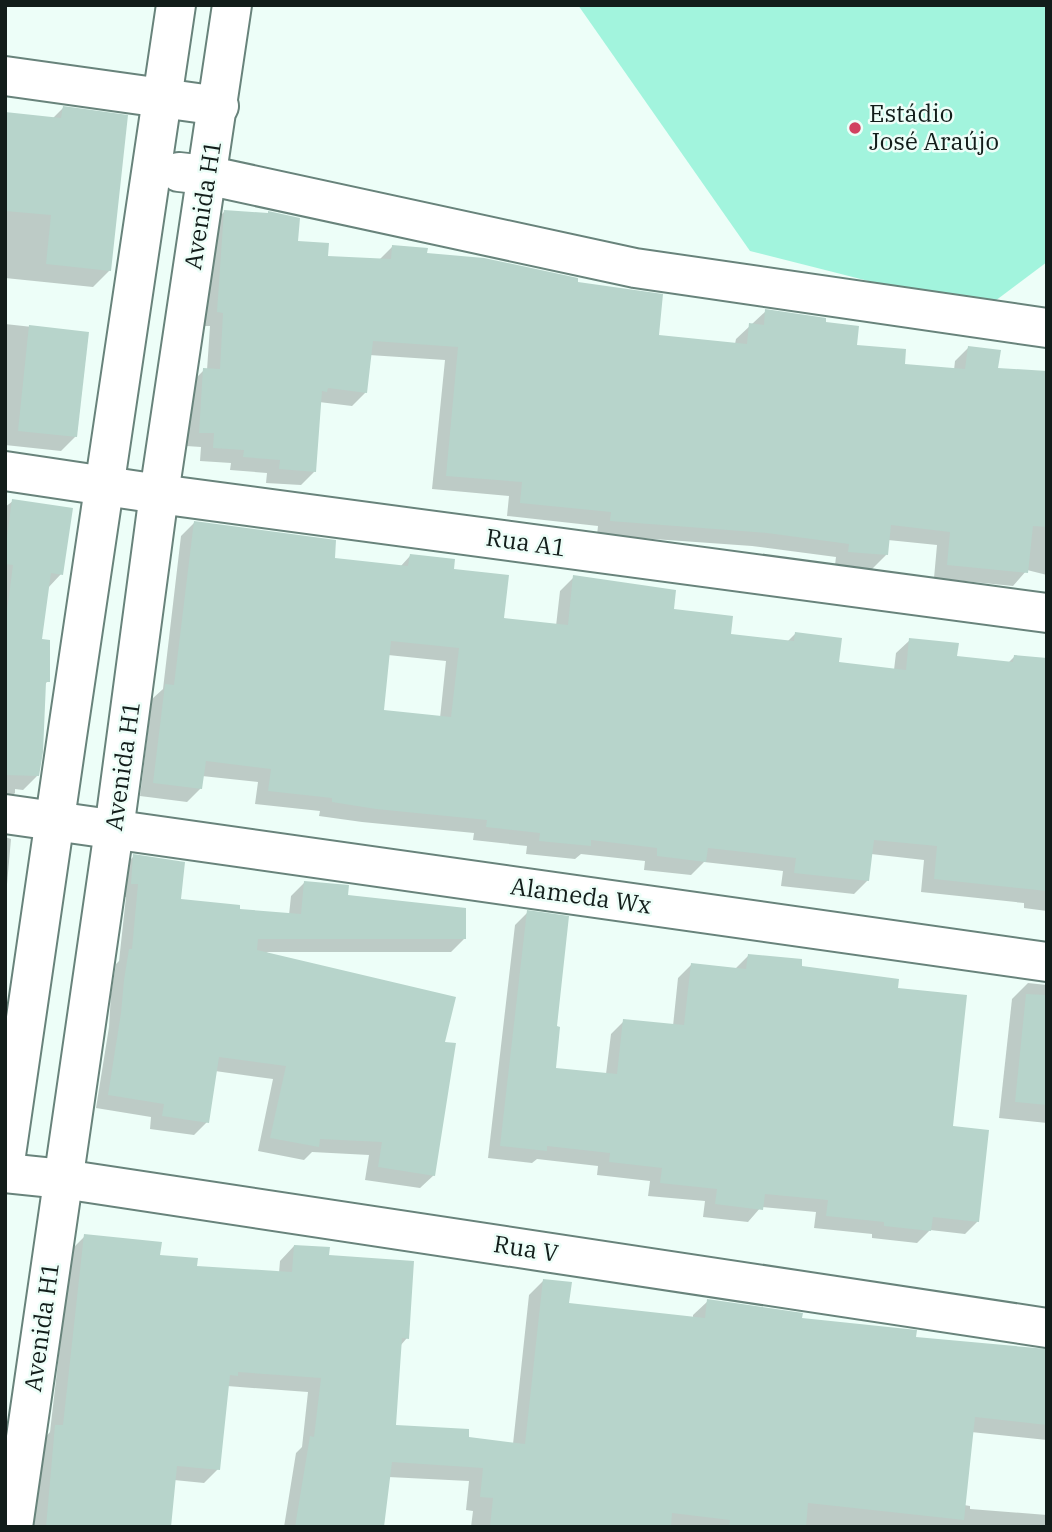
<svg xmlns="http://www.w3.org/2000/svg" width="1052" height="1532" viewBox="0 0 1052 1532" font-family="'IBM Plex Serif',serif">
<rect width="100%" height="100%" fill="#edfef8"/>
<path fill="#a2f4dd" d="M578,5H1047V262L983,310L750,251Z"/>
<g fill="#0003" fill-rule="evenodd">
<path d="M63,108L110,270L93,287L5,278V114L52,119Z"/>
<path d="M224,212L326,257L379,260L392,247L576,283L657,337L735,344L736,339L766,311L824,324L855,346L903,365L954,370L955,361L969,347L997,369L1047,373V575L1027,570L1013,586L934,578L937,545L888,540L886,555L872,569L835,565L836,557L752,546L597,535L598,526L507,516L509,496L432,489L445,360L369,355L366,392L352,406L319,402L315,471L301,485L266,483L267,473L230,470L231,463L200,461L201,447L186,446L190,384L204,370H207L210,326H203L210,226Z"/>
<path d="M5,324L87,333L76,436L61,451L5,445Z"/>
<path d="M13,501L61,574L47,589L40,641L48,681L44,685L37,776L23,790L15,789V793L5,803V507Z"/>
<path d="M194,523L333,559L400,567L410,556L452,571L502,619L556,626L560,591L574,577L672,611L729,635L787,642L795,634L837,664L894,670L896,653L910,640L956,658L1007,664L1015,656L1047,660V911L1024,908V903L921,892L924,860L871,854L868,880L854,894L781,886L783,871L704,862L691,875L644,870L645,861L581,854L575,859L526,854L527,846L473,840L474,833L362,822L319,816L320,811L255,804L258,782L202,776L201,788L187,802L140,796L152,699L163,689L181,536ZM388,655L446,661L440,718L382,711Z"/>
<path d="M5,837L11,839L5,907Z"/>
<path d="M134,856L179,901L238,911L289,915L291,896L304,883L464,939L451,952H266L443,1043L434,1175L420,1188L365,1180L369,1155L312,1152L304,1160L258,1151L273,1079L215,1071L207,1122L194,1135L150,1129L151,1117L96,1108L109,1027L111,994L116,964L119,961L126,897H118L120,870Z"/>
<path d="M528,912L555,1028L554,1069L606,1074L611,1034L624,1021L673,1026L678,978L691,965L735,969L749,955L896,989L951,1128L978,1221L965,1234L930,1230L917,1243L872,1238V1234L814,1228L816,1212L761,1207L748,1222L703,1217L705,1201L648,1196L650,1181L597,1175L598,1166L537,1159L532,1163L488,1158L515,925Z"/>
<path d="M1028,983L1047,985V1123L999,1118L1012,999Z"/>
<path d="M85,1236L196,1268L279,1273L280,1261L294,1246L327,1257L407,1338L400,1346L394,1426L467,1439L513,1444L529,1295L544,1280L567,1304L693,1319V1315L708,1301L801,1320L914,1338L1047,1351V1440L971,1432L964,1505L970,1506V1509L1047,1515V1527H471L473,1511L466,1510L469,1481L388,1477L382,1527H284L296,1453L302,1447L308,1392L227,1386L218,1469L204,1483L174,1480L170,1527H33L42,1441L50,1432L71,1250Z"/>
</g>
<g fill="#b7d4cb" fill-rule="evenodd">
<path d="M63,106L128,115L111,271L46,264L51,215L5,211V112L61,118Z"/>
<path d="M224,210L268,213V211L300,218L298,241L329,243L328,256L391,259L392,245L428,248L427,253L484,258L578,278V282L663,294L659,335L747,344L749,323L764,325L765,309L826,318V322L859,326L857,345L906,349L905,364L965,369L968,346L1001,350L998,368L1047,371V527L1033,526L1028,573L947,565L950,532L891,525L888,555L848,552L849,544L767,533L610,521L611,512L520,503L522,482L446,476L458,347L373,341L367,393L328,388L327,392L322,391L316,472L279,469L280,460L243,457L244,450L213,448L214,433H199L203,368L220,369L223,313L217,312Z"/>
<path d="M29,325L89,332L77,437L18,431Z"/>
<path d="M12,499L73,508L63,575L51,573L42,639L50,640V682H46L43,752L39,776L5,775V626L13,565L5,564V553Z"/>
<path d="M194,521L336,540L335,558L408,566L410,554L455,559L454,569L509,575L504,618L568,625L573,575L676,590L674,609L733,616L731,634L794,641L795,632L842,638L839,662L906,670L909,638L959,643L957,656L1013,662L1014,655L1047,658V891L934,879L937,846L874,840L869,881L794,873L796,858L708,848L706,862L657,856V848L591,840V846L539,841L540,833L486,827L487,820L376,809L332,802V798L268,791L271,769L206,761L202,789L153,783L165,684L174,685ZM391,641L459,648L451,717L384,710Z"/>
<path d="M133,854L185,862L181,899L240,905V909L301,914L304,881L349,885L348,895L466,908V939H258L257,950L456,997L445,1042L456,1043L435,1176L378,1167L382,1142L320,1139L319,1147L270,1138L286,1066L219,1057L209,1123L162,1116L164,1104L108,1095L121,1013L124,980L129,949H132L138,884H131Z"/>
<path d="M527,910L569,916L557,1026L560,1027L556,1068L617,1074L623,1019L684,1025L691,963L746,969L748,954L802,959V966L899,979L898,988L967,995L953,1126L989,1130L979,1222L933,1217L931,1231L884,1226V1222L826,1216L828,1200L765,1194L763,1210L715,1204L717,1189L660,1183L662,1168L609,1162L610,1153L547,1146V1151L500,1146Z"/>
<path d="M1026,994L1047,995V1105L1015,1102Z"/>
<path d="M84,1234L162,1242L160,1255L198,1258L197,1266L292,1272L294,1245L330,1247L329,1255L414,1261L409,1339L402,1338L396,1425L469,1429V1437L525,1444L543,1279L572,1282L569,1303L705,1318L707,1299L803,1313L802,1318L917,1330L916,1337L1047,1349V1425L975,1417L964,1520L808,1503L806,1527H729L730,1520L672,1513L671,1527H490L493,1498L480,1497L483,1468L392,1462L384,1527H295L310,1436L314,1437L321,1378L238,1372V1376L230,1375L220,1470L177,1466L171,1527H46L55,1425H63Z"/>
</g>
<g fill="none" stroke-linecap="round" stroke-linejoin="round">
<defs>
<g id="street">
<path d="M5,76L219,106"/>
<path d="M179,172L206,175L635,268L1047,328"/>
<path d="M5,471L159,494L1047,613"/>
<path d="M5,814L1047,962"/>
<path d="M5,1162C60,776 119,391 176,5"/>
<path d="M5,1173L63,1179L1047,1328"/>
<path d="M13,1527L114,830L159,494L232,5"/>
</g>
</defs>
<use href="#street" stroke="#68837b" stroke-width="42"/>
<use href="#street" stroke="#fff" stroke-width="38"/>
</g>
<circle fill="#d14160" stroke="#edfef8" stroke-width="2.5" cx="855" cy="128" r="7"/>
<g text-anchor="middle" stroke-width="5" stroke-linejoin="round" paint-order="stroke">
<g font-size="24" fill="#121d1a" stroke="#edfef8" text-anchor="start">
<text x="869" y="122">Estádio<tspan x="869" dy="28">José Araújo</tspan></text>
</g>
<g font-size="24" fill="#121d1a" stroke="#edfef8">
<text transform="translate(203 205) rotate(-81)" y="8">Avenida H1</text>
<text transform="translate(526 543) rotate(8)" y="8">Rua A1</text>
<text transform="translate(123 766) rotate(-82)" y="8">Avenida H1</text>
<text transform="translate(581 896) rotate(8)" y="8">Alameda Wx</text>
<text transform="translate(526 1249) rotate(9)" y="8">Rua V</text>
<text transform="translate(42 1327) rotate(-82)" y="8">Avenida H1</text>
</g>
</g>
<rect width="1052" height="1532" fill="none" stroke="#121d1a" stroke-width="14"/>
</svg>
